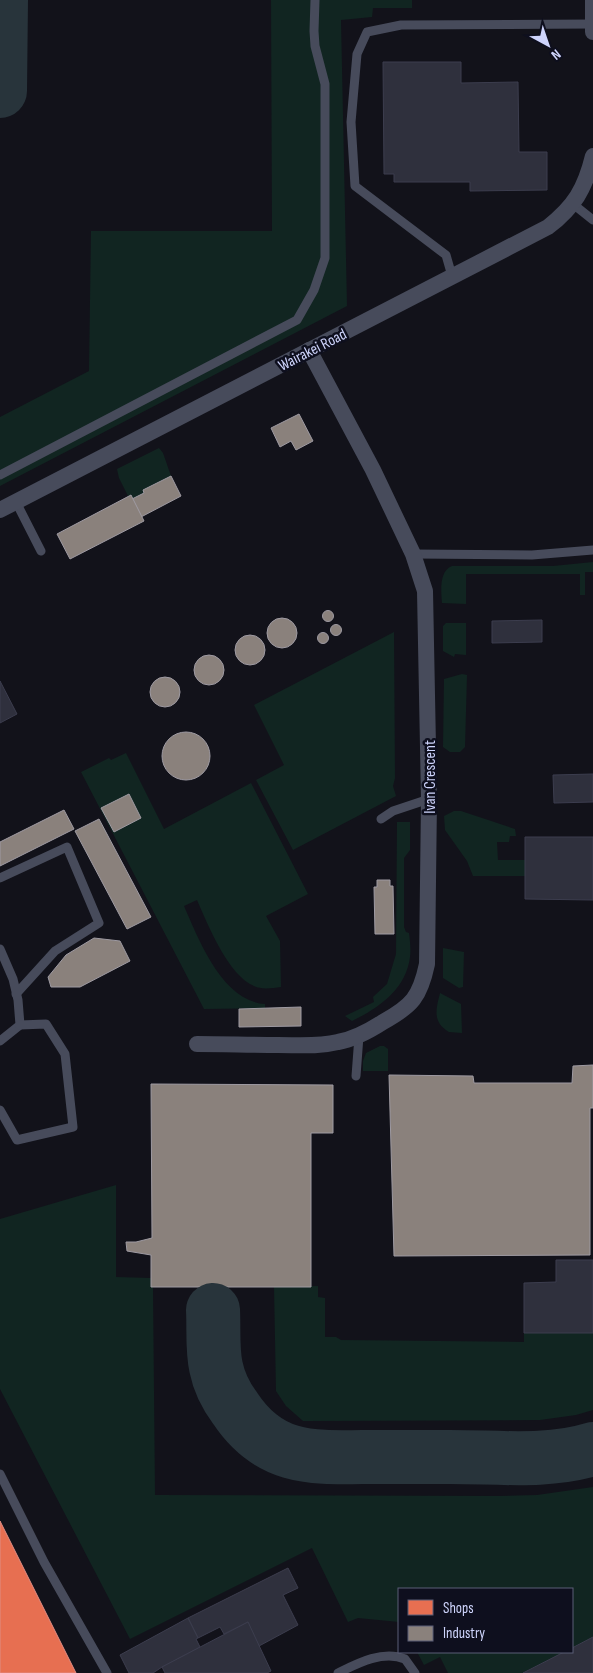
<svg xmlns="http://www.w3.org/2000/svg" width="593" height="1673" viewBox="0 0 593 1673" font-family="'Sofia Sans Condensed',sans-serif">
<rect width="100%" height="100%" fill="#12121a"/>
<g fill="#112521">
<path d="M271,0H412V8H373L372,17L341,20L347,306L0,486V417L89,371L91,231H272Z"/>
<path d="M159,448L163,453L171,476L143,490L144,493L132,499L131,495L128,496L119,478L117,469Z"/>
<path d="M593,562V572H585V595H580V574H466V604L442,603C441,591 439,571 452,566H553Z"/>
<path d="M446,623H466V655L455,654L454,657L443,651V626Z"/>
<path d="M394,632L395,778L393,786L396,796L293,850L256,780L284,765L254,705Z"/>
<path d="M462,674L467,675L465,747L460,752H450L443,747L444,679Z"/>
<path d="M126,753L164,829L251,783L308,894L266,916L280,941L281,987C272,988 262,990 254,986C228,975 208,925 197,900L184,906C199,940 222,1001 265,1004V1008L204,1009L81,772L109,758L111,760Z"/>
<path d="M454,811H461L515,829L516,836H510L509,842H497L498,860H525V876H473L467,861L445,830L444,816Z"/>
<path d="M397,822H410V850L404,858V927L406,932L409,933C410,941 411,949 410,957C406,989 379,1008 352,1021L345,1016L374,1002L373,997L387,984L396,954Z"/>
<path d="M443,948L464,952L463,987L459,988L443,978Z"/>
<path d="M440,993L461,1004L462,1033L449,1032C432,1022 436,1009 440,993Z"/>
<path d="M380,1046H384L388,1049V1071H363V1061L366,1053Z"/>
<path d="M116,1185V1277L151,1278L153,1287L155,1495L499,1496L537,1495L593,1487V1637L572,1648V1589H399V1622L358,1618L348,1622L312,1548L130,1639L0,1389V1219Z"/>
<path d="M318,1286V1297L325,1298V1337H336L341,1340L524,1342V1333H593V1410L576,1415L540,1420L303,1421L286,1406L276,1391L274,1287Z"/>
<path d="M417,1652H564L523,1673H448L440,1657L424,1665Z"/>
</g>
<path fill="#e76f51" stroke="#e08d84" d="M0,1521L76,1673H0Z"/>
<g fill="#8a817c" stroke="#9e9aa2">
<path d="M299,414L313,441L296,450L291,441L280,447L271,428Z"/>
<path d="M171,476L181,496L141,517L132,499L144,493L143,490Z"/>
<path d="M131,495L144,521L70,559L57,534Z"/>
<circle cx="328" cy="616" r="5.5"/>
<circle cx="282" cy="633" r="15"/>
<circle cx="336" cy="630" r="5.5"/>
<circle cx="323" cy="638" r="5.5"/>
<circle cx="250" cy="650" r="15"/>
<circle cx="209" cy="670" r="15"/>
<circle cx="165" cy="692" r="15"/>
<circle cx="186" cy="756" r="24"/>
<path d="M129,794L141,818L114,832L101,808Z"/>
<path d="M64,810L74,829L0,866V842Z"/>
<path d="M99,819L151,917L127,929L75,831Z"/>
<path d="M377,880H390V886H393L394,934H375L374,887H377Z"/>
<path d="M94,938L120,941L130,961L80,987H51L48,977L66,955Z"/>
<path d="M301,1007V1026L239,1027V1009Z"/>
<path d="M593,1065V1108H590V1255L394,1256L389,1075L473,1076L474,1083H572L573,1066Z"/>
<path d="M151,1084L333,1085V1133H311V1287H151V1255L127,1251L126,1242H136L152,1238Z"/>
</g>
<g fill="none" stroke-linecap="round" stroke-linejoin="round">
<g stroke="#28343b" stroke-width="54">
<path d="M0,91L1,0"/>
<path d="M213,1310C214,1329 212,1349 216,1367C219,1382 226,1396 235,1408C268,1458 308,1458 362,1457C389,1457 415,1457 442,1457C492,1456 544,1464 593,1449"/>
</g>
</g>
<g fill="#2f303d" stroke="#3c3d4e">
<path d="M383,62H461V83L518,82L519,152H547V190L470,191V182H394V174H384Z"/>
<path d="M542,620V642L492,643V621Z"/>
<path d="M0,681L17,714L0,723Z"/>
<path d="M593,774V802L554,803L553,775Z"/>
<path d="M525,837H593V900L525,899Z"/>
<path d="M556,1260H593V1333H524V1283L556,1282Z"/>
<path d="M288,1568L298,1588L283,1595L298,1625L259,1646L248,1622L224,1634L220,1627L198,1638L188,1618Z"/>
<path d="M188,1618L198,1638L196,1639L200,1647L162,1667L153,1673H129L120,1655Z"/>
<path d="M248,1622L271,1671L267,1673H165L162,1667Z"/>
<path d="M593,1637V1673H523L564,1652H572V1648Z"/>
</g>
<g fill="none" stroke-linecap="round" stroke-linejoin="round">
<g stroke="#474b5b" stroke-width="9">
<path d="M573,204L593,220"/>
<path d="M452,276L446,255L355,186L351,122L357,54L367,32L401,25L593,24"/>
<path d="M0,475L297,320L314,290L325,258V84L315,46L314,31L315,0"/>
<path d="M16,502L41,551"/>
<path d="M413,554L532,555L593,550"/>
<path d="M381,819L393,811L429,799"/>
<path d="M0,878L67,847L99,923L55,951L16,994"/>
<path d="M0,949L13,979L18,1000L20,1025L0,1041"/>
<path d="M356,1076L359,1036"/>
<path d="M0,1110L17,1140L73,1127L65,1054L46,1024L20,1025"/>
<path d="M0,1474L44,1562L107,1673"/>
<path d="M338,1673C358,1663 383,1650 405,1659L415,1673"/>
</g>
<g stroke="#474b5b" stroke-width="16">
<path d="M593,0V32"/>
<path d="M0,510L548,227C574,207 585,189 593,156"/>
<path d="M197,1044C224,1044 251,1045 278,1045C298,1045 318,1047 338,1042C355,1039 369,1031 383,1022C412,1006 420,997 427,964L429,799L425,591L413,554L373,470L309,350"/>
</g>
</g>
<g text-anchor="middle" stroke-width="5" stroke-linejoin="round" paint-order="stroke">
<g font-size="16" fill="#ced4fc" stroke="#0e0f1e">
<text transform="translate(312 349) rotate(-27)" y="6">Wairakei Road</text>
<text transform="translate(429 777) rotate(-90)" y="6">Ivan Crescent</text>
</g>
</g>
<rect x="398" y="1588" width="175" height="65" fill="#0e0f1e" stroke="#5b5e77"/>
<rect x="408" y="1600" width="25" height="15" fill="#e76f51" stroke="#5b5e77"/>
<text x="443" y="1613" font-size="15" fill="#ced4fc">Shops</text>
<rect x="408" y="1626" width="25" height="15" fill="#8a817c" stroke="#5b5e77"/>
<text x="443" y="1638" font-size="15" fill="#ced4fc">Industry</text>
<g transform="translate(548 45) rotate(140)" stroke="#0e0f1e" stroke-width="4" paint-order="stroke">
<path d="M0-4L9 19L0 12L-9 19Z" fill="#ced4fc"/>
<text y="-8" font-size="14" font-weight="bold" text-anchor="middle" fill="#ced4fc">N</text>
</g>
</svg>
